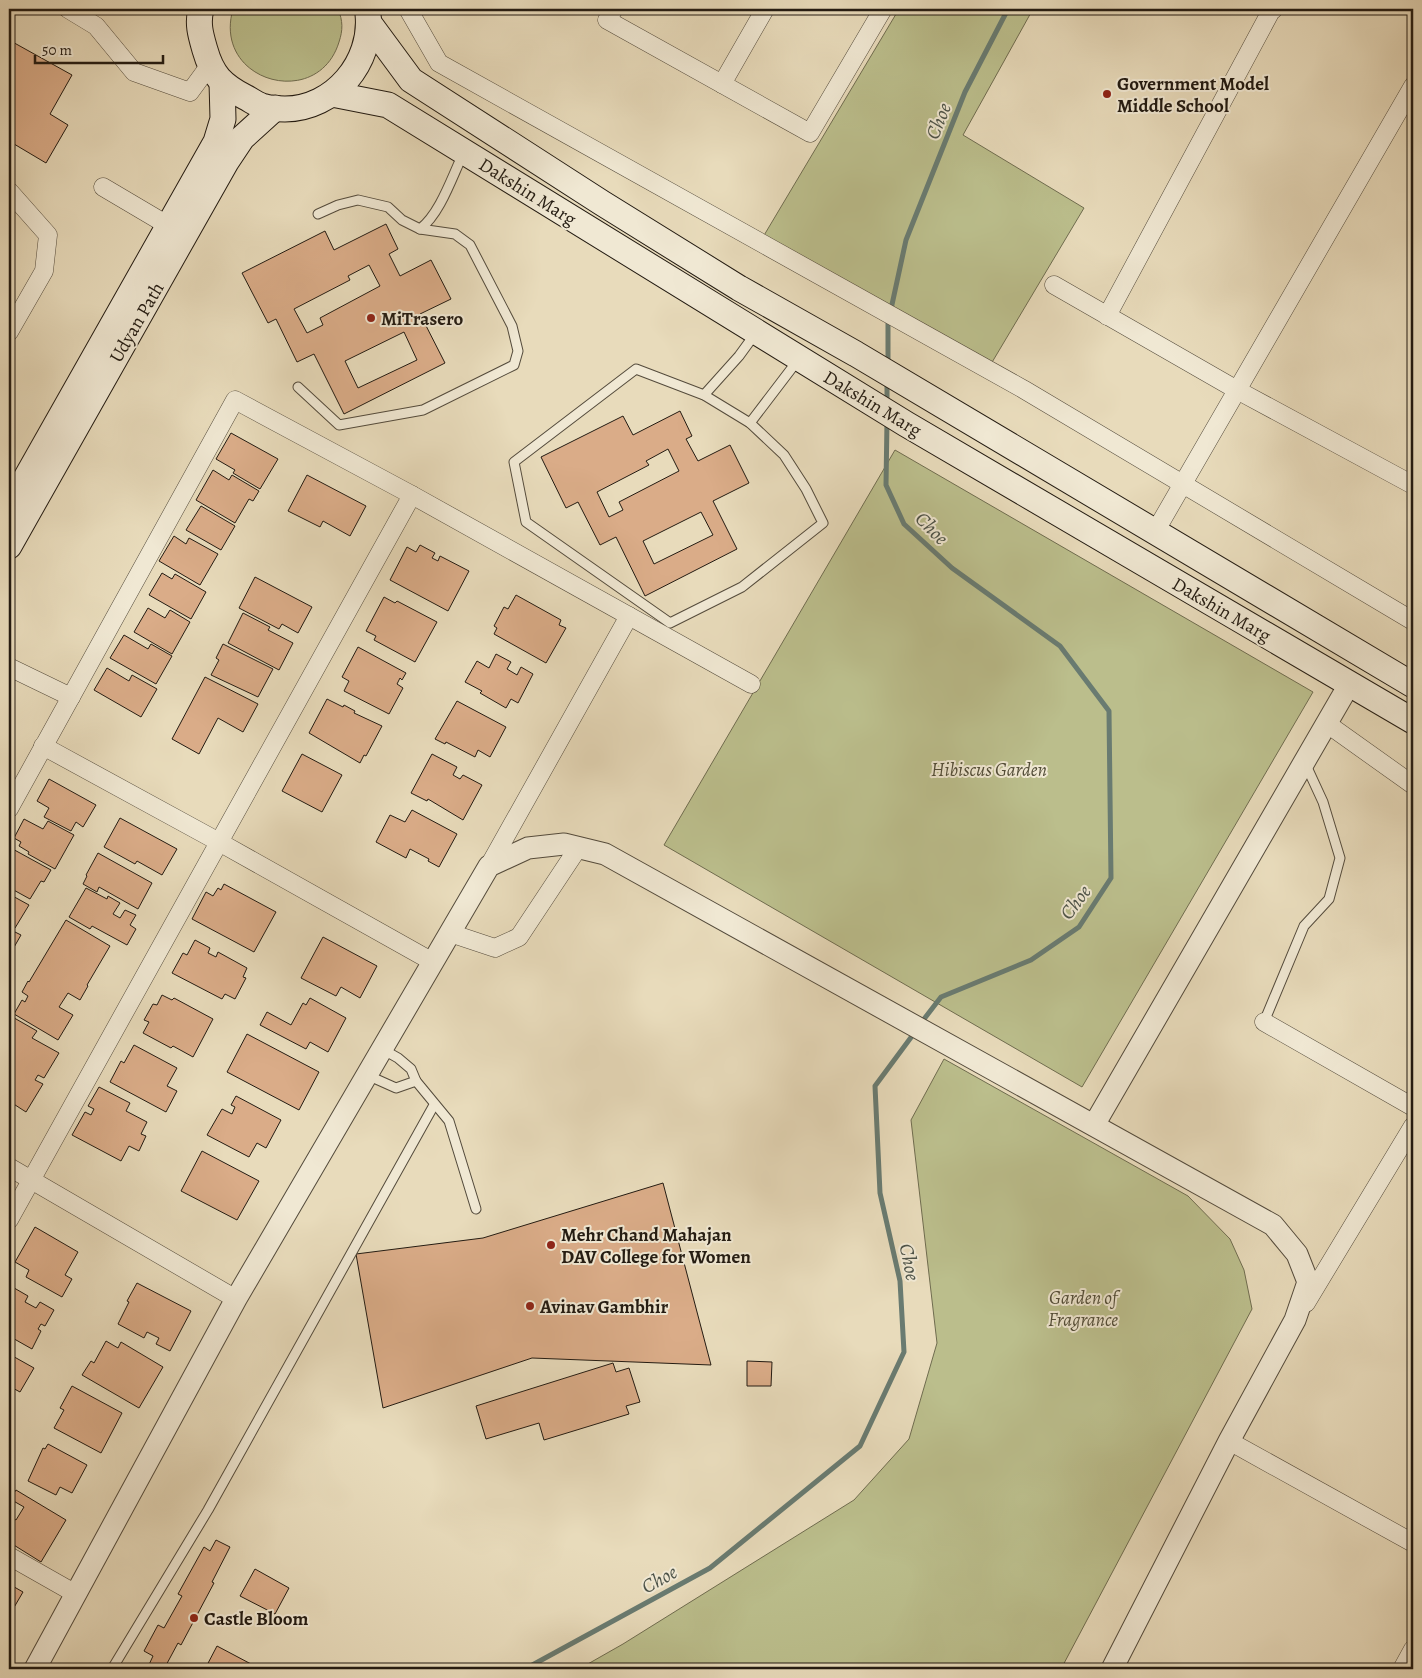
<svg xmlns="http://www.w3.org/2000/svg" width="1422" height="1678" viewBox="0 0 1422 1678" font-family="Alegreya,serif">
<rect width="100%" height="100%" fill="#e8dbbb"/>
<filter id="stains"><feTurbulence type="fractalNoise" baseFrequency=".004" numOctaves="4"/><feColorMatrix values="0 0 0 0 .2 0 0 0 0 .09 0 0 0 0 .02 0 0 0 .5 -.17"/></filter>
<radialGradient id="worn" r=".72"><stop offset=".6" stop-color="#630" stop-opacity="0"/><stop offset="1" stop-color="#630" stop-opacity=".3"/></radialGradient>
<g fill="#bbbe8c" stroke="#6f6c4f">
<path d="M233,9H338C343,21 343,30 339,42C318,111 212,82 233,9Z"/>
<path d="M899,9H1033L963,135L1084,208L988,369L763,237Z"/>
<path d="M895,450L1313,692L1082,1087L664,845Z"/>
<path d="M944,1059L1188,1196L1230,1239L1244,1270L1252,1309L1061,1669H579L623,1644L854,1500L909,1439L937,1343L911,1120Z"/>
</g>
<g fill="none" stroke-linecap="round" stroke-linejoin="round">
<g stroke="#697b71" stroke-width="5">
<path d="M888,365V323L906,240L965,92L1008,9"/>
<path d="M887,402V381"/>
<path d="M887,421L886,485L904,524L952,568L1060,646L1109,711L1111,878L1079,927L1031,960L941,997L921,1023"/>
<path d="M525,1669L710,1568L860,1446L904,1352L900,1281L880,1193L875,1086L915,1032"/>
</g>
</g>
<g fill="#daac88" stroke="#231b12" fill-rule="evenodd">
<path d="M9,40L72,75L50,114L68,125L46,163L9,141V137L13,130L9,127V57L12,52L9,50Z"/>
<path d="M386,224L398,249L389,254L400,276L431,260L451,299L420,314L445,363L344,414L314,354L297,362L276,319L268,323L242,273L325,231L334,250ZM369,265L380,286L320,318L323,325L307,333L294,309L350,280L348,276ZM404,332L417,360L358,388L345,361Z"/>
<path d="M680,411L692,436L686,439L698,461L730,445L749,483L713,501L737,549L645,596L616,537L600,545L578,502L566,508L541,457L623,416L633,435ZM668,449L679,471L619,502L623,510L609,517L597,492L649,465L646,461ZM701,512L713,535L654,564L643,541Z"/>
<path d="M231,433L278,459L260,489L233,473L235,470L216,459Z"/>
<path d="M213,470L229,480L232,475L259,491L253,501L249,499L235,523L196,500Z"/>
<path d="M307,475L366,506L350,536L323,521L320,527L288,511Z"/>
<path d="M201,506L235,526L221,550L186,530Z"/>
<path d="M174,536L186,544L189,538L218,554L200,585L159,561Z"/>
<path d="M420,545L435,553L432,558L438,561L440,556L469,571L448,611L390,580L407,547L416,552Z"/>
<path d="M162,573L172,579L175,574L206,592L191,619L149,595Z"/>
<path d="M255,577L312,607L298,633L282,624L279,629L239,608Z"/>
<path d="M516,595L561,620L559,625L566,628L546,663L494,634L497,628L494,626L504,607L508,609Z"/>
<path d="M384,597L395,603L397,601L437,622L415,662L374,640L376,636L366,631Z"/>
<path d="M148,608L165,618L170,610L190,622L172,654L134,632Z"/>
<path d="M243,613L270,627L268,630L293,643L279,670L228,643Z"/>
<path d="M124,635L148,649L151,644L172,656L156,684L110,658Z"/>
<path d="M223,644L273,669L258,697L211,675L219,660L216,658Z"/>
<path d="M358,647L406,673L402,680L400,678L397,684L403,688L389,714L344,691L349,681L342,677Z"/>
<path d="M496,654L511,662L507,669L517,675L521,667L533,674L518,703L511,699L506,708L480,693L482,691L465,682L477,661L489,668Z"/>
<path d="M107,668L129,681L132,675L157,689L141,717L94,690Z"/>
<path d="M205,677L258,704L243,732L218,718L199,754L172,739Z"/>
<path d="M327,699L343,707L344,705L355,711L354,713L382,726L366,756L364,755L360,763L309,733Z"/>
<path d="M457,701L506,727L490,757L478,750L475,757L446,742L445,744L435,739Z"/>
<path d="M302,754L342,775L322,812L282,791Z"/>
<path d="M432,754L457,767L453,775L460,779L463,775L482,785L463,820L428,799L427,801L411,793Z"/>
<path d="M49,779L96,805L83,827L76,822L71,831L44,817L49,808L37,801Z"/>
<path d="M412,810L457,834L439,867L428,861L429,859L410,849L406,858L376,842L390,815L405,822Z"/>
<path d="M120,818L177,849L162,875L137,861L135,864L104,847Z"/>
<path d="M24,819L43,829L48,821L74,835L55,869L28,854L29,852L19,846L21,842L14,838Z"/>
<path d="M9,847L51,870L44,882L41,881L30,899L10,888L9,889Z"/>
<path d="M98,853L152,883L138,909L99,887L97,892L83,884L87,876L86,875Z"/>
<path d="M224,884L276,912L254,952L192,919L206,892L213,896L218,888L221,890Z"/>
<path d="M86,888L107,899L108,896L120,903L113,914L120,918L125,910L136,915L130,925L136,929L127,945L92,926L90,929L69,917Z"/>
<path d="M9,894L29,905L15,928L9,924Z"/>
<path d="M66,920L110,946L87,985L88,986L80,1000L68,993L59,1007L73,1015L58,1040L14,1014L22,1000L25,1002L28,996L22,992L28,981L29,982Z"/>
<path d="M9,929L21,935L9,956Z"/>
<path d="M323,937L377,966L360,998L341,987L336,996L301,978Z"/>
<path d="M195,940L210,948L208,953L216,957L218,952L247,968L243,977L246,978L235,999L225,994L222,999L172,973L183,953L187,955Z"/>
<path d="M162,995L172,1000L174,998L213,1019L193,1057L173,1046L171,1048L143,1033L149,1022L144,1020L153,1004L157,1005Z"/>
<path d="M310,998L346,1018L328,1052L310,1042L306,1049L260,1025L267,1012L291,1025L303,1003L306,1005Z"/>
<path d="M9,1015L37,1031L32,1038L59,1053L44,1078L38,1075L35,1080L43,1084L26,1112L9,1101Z"/>
<path d="M247,1034L319,1072L299,1110L227,1072Z"/>
<path d="M134,1045L177,1068L167,1086L177,1091L166,1112L110,1082L121,1061L124,1063Z"/>
<path d="M99,1087L130,1103L126,1111L147,1122L141,1134L146,1136L139,1151L129,1146L121,1161L72,1135L85,1112L91,1115L94,1109L88,1106Z"/>
<path d="M236,1096L281,1120L266,1148L257,1143L249,1157L207,1135L222,1109L232,1114L235,1107L231,1105Z"/>
<path d="M202,1151L259,1181L237,1220L181,1191Z"/>
<path d="M663,1183L711,1365L532,1358L383,1408L356,1254L483,1238Z"/>
<path d="M35,1227L78,1252L65,1275L72,1279L62,1297L26,1277L29,1270L15,1262Z"/>
<path d="M137,1283L191,1311L170,1351L156,1344L159,1338L147,1332L144,1338L118,1324L129,1302L127,1301Z"/>
<path d="M9,1285L28,1296L25,1302L36,1308L40,1302L54,1310L45,1326L41,1324L38,1329L41,1331L32,1349L9,1336Z"/>
<path d="M106,1341L118,1348L121,1342L163,1367L139,1408L82,1375L91,1361L94,1363Z"/>
<path d="M9,1354L34,1368L20,1392L9,1386Z"/>
<path d="M747,1361L772,1362L771,1386H747Z"/>
<path d="M613,1363L616,1372L629,1368L640,1402L626,1406L629,1414L544,1440L539,1423L486,1439L476,1406Z"/>
<path d="M72,1386L122,1413L101,1453L54,1428L64,1410L60,1408Z"/>
<path d="M48,1444L87,1465L72,1493L60,1487L56,1495L28,1481L43,1448L45,1449Z"/>
<path d="M16,1490L66,1520L41,1562L9,1542V1516L16,1520L24,1507L10,1499Z"/>
<path d="M216,1540L230,1547L212,1582L214,1583L181,1645L178,1643L164,1669H147L153,1656L144,1651L158,1625L164,1628L182,1596L178,1594L204,1547L210,1551Z"/>
<path d="M255,1569L289,1588L275,1614L240,1596Z"/>
<path d="M9,1584L23,1592L9,1616Z"/>
<path d="M217,1646L251,1664L248,1669H205Z"/>
</g>
<g fill="none" stroke-linecap="round" stroke-linejoin="round">
<defs>
<g id="service">
<path d="M318,214L338,205L358,200L388,207L402,220L420,229C440,214 452,177 463,154"/>
<path d="M636,369L704,395L750,423L784,455L806,489L823,523L742,587L670,623L526,522L514,462Z"/>
<path d="M298,387L339,425L423,410L514,365L518,351L512,326L470,245L455,234L420,229"/>
<path d="M704,395L739,356L755,334"/>
<path d="M750,423L798,360"/>
<path d="M1264,1022L1304,926L1329,899L1340,858L1323,802L1305,763"/>
<path d="M382,1049L398,1058L411,1069L416,1081L449,1121L476,1209"/>
<path d="M367,1075L396,1088L416,1081"/>
<path d="M112,1669L208,1510L434,1105"/>
</g>
<g id="minor">
<path d="M68,9L96,26L134,72L190,92L209,66"/>
<path d="M408,9L439,63L1023,389L1413,621"/>
<path d="M614,9L607,20L810,133L883,9"/>
<path d="M722,84L765,9"/>
<path d="M103,187L169,226"/>
<path d="M9,191L48,235L44,271L9,332"/>
<path d="M1054,285L1237,390L1413,485"/>
<path d="M1107,316L1271,11L1274,9"/>
<path d="M1155,532L1413,86"/>
<path d="M9,667L71,697"/>
<path d="M1326,723L1413,785"/>
<path d="M43,746L219,842L433,962"/>
<path d="M9,809L235,400L412,495L751,684"/>
<path d="M489,866L629,616"/>
<path d="M450,933L495,948L519,937L578,848"/>
<path d="M1264,1022L1413,1107"/>
<path d="M9,1167L236,1299"/>
<path d="M9,1220L412,495"/>
<path d="M1306,1303L1413,1126"/>
<path d="M1229,1441L1413,1543"/>
<path d="M9,1556L76,1594"/>
<path d="M1402,1669L1413,1649"/>
</g>
<g id="tertiary">
<path d="M1094,1125L1350,683"/>
<path d="M35,1669L236,1299L489,866L528,848L564,844L605,854L1273,1225L1297,1254L1308,1282L1295,1320L1229,1441L1112,1669"/>
</g>
<g id="secondary">
<path d="M201,9C197,24 201,36 205,50C212,75 222,85 245,97C251,100 256,104 262,106C269,109 278,109 285,109C334,109 373,62 368,14"/>
<path d="M369,23L411,80L602,203L739,288L856,354L1413,685"/>
<path d="M332,94L388,105L906,424L1413,721"/>
<path d="M9,508L216,142L223,119L222,82"/>
<path d="M9,546L226,162L242,138L275,108"/>
</g>
</defs>
<use href="#service" stroke="#544b3c" stroke-width="11"/>
<use href="#minor" stroke="#544b3c" stroke-width="19"/>
<use href="#tertiary" stroke="#544b3c" stroke-width="23"/>
<use href="#secondary" stroke="#231b12" stroke-width="27"/>
<use href="#service" stroke="#f0e8d3" stroke-width="9"/>
<use href="#minor" stroke="#f0e8d3" stroke-width="18"/>
<use href="#tertiary" stroke="#f0e8d3" stroke-width="21"/>
<use href="#secondary" stroke="#f0e8d3" stroke-width="25"/>
</g>
<g fill="#8f2418" stroke="#f0e8d3" stroke-width="2">
<circle cx="1107" cy="94" r="5"/>
<circle cx="371" cy="318" r="5"/>
<circle cx="551" cy="1245" r="5"/>
<circle cx="530" cy="1306" r="5"/>
<circle cx="194" cy="1618" r="5"/>
</g>
<g text-anchor="middle" stroke-width="4" stroke-linejoin="round" paint-order="stroke">
<g font-size="19" font-weight="bold" fill="#231b12" stroke="#f0e8d3" text-anchor="start">
<text x="1117" y="90">Government Model<tspan x="1117" dy="22">Middle School</tspan></text>
<text x="381" y="325">MiTrasero</text>
<text x="561" y="1241">Mehr Chand Mahajan<tspan x="561" dy="22">DAV College for Women</tspan></text>
<text x="540" y="1313">Avinav Gambhir</text>
<text x="204" y="1625">Castle Bloom</text>
</g>
<g font-size="19" fill="#231b12" stroke="#f0e8d3">
<text transform="translate(528 191) rotate(32)" y="7">Dakshin Marg</text>
<text transform="translate(136 322) rotate(-60)" y="7">Udyan Path</text>
<text transform="translate(873 403) rotate(31)" y="7">Dakshin Marg</text>
<text transform="translate(1222 609) rotate(30)" y="7">Dakshin Marg</text>
</g>
<g font-size="19" font-style="italic" fill="#514c37" stroke="#f0e8d3">
<text x="989" y="776">Hibiscus Garden</text>
<text x="1083" y="1304">Garden of<tspan x="1083" dy="22">Fragrance</tspan></text>
</g>
<g font-size="20" font-style="italic" fill="#4c5349" stroke="#f0e8d3">
<text transform="translate(938 121) rotate(-68)" y="7">Choe</text>
<text transform="translate(932 528) rotate(45)" y="7">Choe</text>
<text transform="translate(1075 902) rotate(-53)" y="7">Choe</text>
<text transform="translate(910 1262) rotate(79)" y="7">Choe</text>
<text transform="translate(659 1579) rotate(-29)" y="7">Choe</text>
</g>
</g>
<rect width="1422" height="1678" fill="none" stroke="#e8dbbb" stroke-width="30"/>
<rect x="10" y="10" width="1402" height="1658" fill="none" stroke="#231b12" stroke-width="2.5"/>
<rect x="15" y="15" width="1392" height="1648" fill="none" stroke="#231b12"/>
<path d="M35 55v8h128v-8" fill="none" stroke="#231b12" stroke-width="2.5"/>
<text x="42" y="55" font-size="15" fill="#231b12" stroke="#f0e8d3" stroke-width="4" paint-order="stroke">50 m</text>
<rect width="100%" height="100%" filter="url(#stains)"/>
<rect width="100%" height="100%" fill="url(#worn)"/>
</svg>
